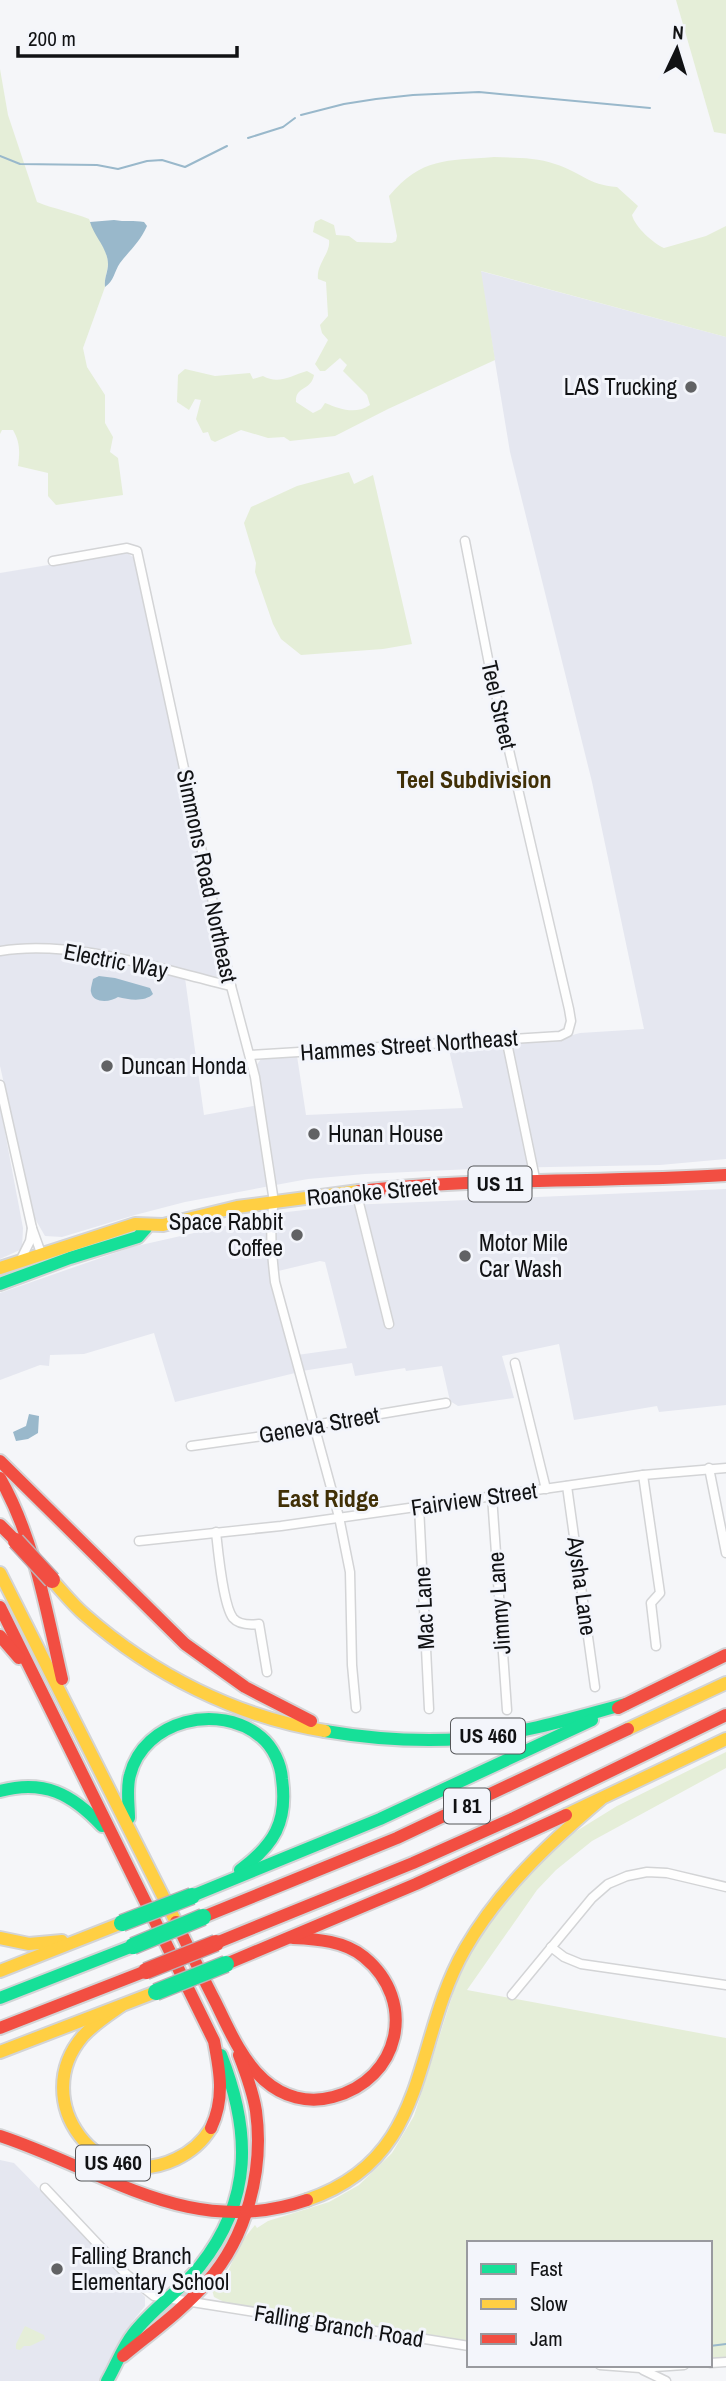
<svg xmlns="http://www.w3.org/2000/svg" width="726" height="2381" viewBox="0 0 726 2381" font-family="'Archivo Narrow',sans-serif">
<rect width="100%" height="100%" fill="#f5f6f9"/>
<g fill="#e5e7f0">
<path d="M480,271L726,337V1159L660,1165L493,1168L365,1174L308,1179L185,1202L135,1215L62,1237L45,1236L34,1217L0,1066V955L36,952L64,953L185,978L204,1115L264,1104L256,1066L261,1059L297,1056L306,1115L463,1108L448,1046L561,1038L580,1033L644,1029L592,782L510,452Z"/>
<path d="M126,552L134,558L224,971L221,975L215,977L81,947L36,943L0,946V573Z"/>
<path d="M0,1106L23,1228L22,1249L0,1259Z"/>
<path d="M726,1189V1405L659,1412L657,1406L574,1420L559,1344L502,1356L514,1398L458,1406L450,1401L442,1366L406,1371L405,1368L355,1376L352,1363L302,1371L297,1355L347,1348L325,1262L320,1261L270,1273L295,1373L175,1402L154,1333L84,1354L50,1355L49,1366L40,1365L0,1380V1293L132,1247L287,1212L348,1205Z"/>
<path d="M0,2160L14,2163L145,2297V2306L132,2322L99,2381H0Z"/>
</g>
<g fill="#e5eed8">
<path d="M676,0H726V134L714,132Z"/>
<path d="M0,69L8,115L37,202C54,209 72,212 89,219C94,232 108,250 108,263C108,271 104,278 105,287L83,348L87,367L105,395V423L113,437L110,452L118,458L123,495L56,505L48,496V473L18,466C20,452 20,442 13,430H2L0,434Z"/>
<path d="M494,157C514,158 536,157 555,164C581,172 588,185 617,187L638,206L632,215C635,227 653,243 664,248L706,236L726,226V337L481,271L495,360L388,409L335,436L290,441L284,437L268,438L241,430L215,442L211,440L208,432L203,433L196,419L201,400L195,399L189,410L177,402L178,375L185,369L215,376L250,373L253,379L263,376C279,385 292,375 307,371L314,375C311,391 295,386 296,402L313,413L321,409L325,403C340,409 355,415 370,405L367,395L343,371L347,365L340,358L325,371H320L315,364L328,340L322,333L320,325L328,316L326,282L318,279C316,264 331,253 329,240L313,232L315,222L321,219L334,225L336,235L349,236L357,242L392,243L396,241L397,236L389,196C422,157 446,161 494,157Z"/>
<path d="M349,472L354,484L373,475L412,644L383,649L301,655L281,639L273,624L255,572L256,563L244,523L251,507L297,486Z"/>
<path d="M726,1752V1768L592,1841L556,1870L537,1890L467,1990L726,2038V2359L710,2360V2243H469V2342L223,2304L222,2301L214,2297L212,2290L227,2273L242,2241L255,2225L257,2228L268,2221L329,2202L359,2185L392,2153L414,2116L456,1984L478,1939L501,1902L562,1840L617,1806Z"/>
<path d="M25,2326L44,2335L45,2339L30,2346H24L20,2350L16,2349V2344Z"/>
</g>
<g fill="#99b8cb">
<path d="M114,220C125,222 134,220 144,222L147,226C140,242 130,250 120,263C114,272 114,281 105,287C104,278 108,272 108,264C108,249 94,236 90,222Z"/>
<path d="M99,976L115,978L150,988L153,994C145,1002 129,1000 118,997C111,1002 93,1004 91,992C90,990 93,980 93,979Z"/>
<path d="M29,1414L39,1416L38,1433L28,1439L16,1441L13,1432L26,1426Z"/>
</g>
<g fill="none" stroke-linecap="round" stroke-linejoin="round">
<g stroke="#99b8cb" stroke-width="2">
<path d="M301,115L344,104L376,99L413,95L479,92L650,108"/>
<path d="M248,138L283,127L295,118"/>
<path d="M0,156L20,164L97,165L118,169L147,161L162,160L185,167L227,146"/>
<path d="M710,2346L726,2344"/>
</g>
<defs>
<g id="street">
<path d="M53,561L127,548L137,551L231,986L255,1077L274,1202C269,1228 272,1256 275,1282L339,1517L350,1572L352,1665L356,1708"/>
<path d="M0,951C74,939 159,969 231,986"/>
<path d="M506,1038L536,1183"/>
<path d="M250,1055L560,1036L568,1032L571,1021L569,1009L489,664L465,541"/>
<path d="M0,1085L32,1228L41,1253"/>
<path d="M356,1191L389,1324"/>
<path d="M20,1261L30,1241L32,1228"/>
<path d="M515,1363L546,1489"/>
<path d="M191,1446L307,1430L314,1425L446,1403"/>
<path d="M709,1468L726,1553"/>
<path d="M643,1475L660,1593L651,1603L656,1646"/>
<path d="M567,1486L595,1687"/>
<path d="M492,1496L507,1710"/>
<path d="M419,1506L429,1709"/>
<path d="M216,1532C218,1550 223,1605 233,1618C239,1625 250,1625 259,1624L267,1672"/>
<path d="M139,1541L281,1526L643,1475L726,1468"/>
<path d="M551,1947L564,1957L581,1964L726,1985"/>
<path d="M512,1995L592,1898L608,1884L627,1876L647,1872L667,1873L726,1887"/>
<path d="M45,2188L126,2274L154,2296L469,2346"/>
<path d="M710,2363L726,2362"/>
<path d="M600,2365L640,2368L684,2365"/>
<path d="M643,2370L666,2381"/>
</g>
<g id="fast">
<path d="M0,1284L70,1258L138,1237L146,1228"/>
<path d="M325,1731C372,1739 417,1742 464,1739C519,1735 573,1718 626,1704"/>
<path d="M0,1791C44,1779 72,1794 102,1826"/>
<path d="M129,1818C129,1805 126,1788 130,1775C144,1720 219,1702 261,1737C273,1747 281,1764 282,1779C288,1822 274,1845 240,1870"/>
<path d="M192,1896L380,1819L592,1720"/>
<path d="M0,1998L133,1946"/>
<path d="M107,2381C116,2366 122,2348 133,2334C152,2309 180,2291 200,2266C253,2199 251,2131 221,2055"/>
</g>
<g id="slow">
<path d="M0,1268L135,1224L163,1225L237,1207L359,1191"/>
<path d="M0,1573L176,1922"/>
<path d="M52,1580C63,1592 73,1605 85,1615C152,1674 237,1717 325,1731"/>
<path d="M628,1729L726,1683"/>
<path d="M566,1815L726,1739"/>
<path d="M0,1938L29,1944L62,1941"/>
<path d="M0,1971L122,1923"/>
<path d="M121,2006C108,2015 94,2024 83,2036C27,2101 99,2196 176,2159C191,2152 202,2143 211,2128"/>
<path d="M0,2052L156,1992"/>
<path d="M307,2200C432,2158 411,2043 465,1949C499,1890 548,1844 600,1800"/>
</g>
<g id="jam">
<path d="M359,1191C480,1177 604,1183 726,1175"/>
<path d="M0,1461L185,1644L245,1687L311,1721"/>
<path d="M0,1478C35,1540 46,1610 62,1679"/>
<path d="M0,1525L16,1541"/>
<path d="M0,1607L214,2041C220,2072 225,2098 211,2128"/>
<path d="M0,1636L19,1658"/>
<path d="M618,1708L726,1655"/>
<path d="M203,1917L397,1838L628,1729"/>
<path d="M176,1922C189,1949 202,1976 216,2003C229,2030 242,2060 264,2080C283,2097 308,2104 333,2097C400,2080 418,2001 364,1957C345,1941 317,1939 293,1938"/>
<path d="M216,1943L413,1863L514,1818L726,1715"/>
<path d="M226,1964L416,1884L566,1815"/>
<path d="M0,2028L146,1971"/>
<path d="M0,2136C106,2171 190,2240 307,2200"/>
<path d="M123,2356C152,2332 183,2310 207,2282C247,2237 264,2170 256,2111C253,2092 246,2073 239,2055"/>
</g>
</defs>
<use href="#street" stroke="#d3d4d6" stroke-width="11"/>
<use href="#fast" stroke="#d3d4d6" stroke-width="16"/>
<use href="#slow" stroke="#d3d4d6" stroke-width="16"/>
<use href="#jam" stroke="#d3d4d6" stroke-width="16"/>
<use href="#street" stroke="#fefefe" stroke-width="8"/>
<use href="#fast" stroke="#16e098" stroke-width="12"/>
<use href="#slow" stroke="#ffcf43" stroke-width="12"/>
<use href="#jam" stroke="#f24e42" stroke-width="12"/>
<defs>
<g id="fast-bridge">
<path d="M122,1923L192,1896"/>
<path d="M133,1946L203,1917"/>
<path d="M156,1992L226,1964"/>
</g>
<g id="jam-bridge">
<path d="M16,1541L52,1580"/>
<path d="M146,1971L216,1943"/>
</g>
</defs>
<use href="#fast-bridge" stroke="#bdb1b6" stroke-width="19" stroke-linecap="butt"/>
<use href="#jam-bridge" stroke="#bdb1b6" stroke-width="19" stroke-linecap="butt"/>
<use href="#fast-bridge" stroke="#16e098" stroke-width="16"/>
<use href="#jam-bridge" stroke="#f24e42" stroke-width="16"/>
</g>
<g fill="#616264" stroke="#f3f5fb" stroke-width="2.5">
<circle cx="691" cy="387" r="7"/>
<circle cx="107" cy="1066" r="7"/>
<circle cx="314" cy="1134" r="7"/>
<circle cx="297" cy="1235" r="7"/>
<circle cx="465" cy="1256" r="7"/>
<circle cx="57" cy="2269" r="7"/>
</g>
<g text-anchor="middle" stroke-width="6" stroke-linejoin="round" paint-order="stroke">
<g fill="#f3f5fb" stroke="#555659" stroke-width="2">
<rect x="468.5" y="1166.5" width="63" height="35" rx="5"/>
<rect x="451" y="1718.5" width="74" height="35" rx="5"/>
<rect x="444" y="1788.5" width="46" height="35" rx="5"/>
<rect x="76" y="2145.5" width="74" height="35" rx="5"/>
</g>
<g font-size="21" font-weight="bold" fill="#111214">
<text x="500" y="1191">US 11</text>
<text x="488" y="1743">US 460</text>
<text x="467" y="1813">I 81</text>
<text x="113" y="2170">US 460</text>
</g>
<g font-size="23" fill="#111214" stroke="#f3f5fb" text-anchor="start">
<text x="677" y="395" text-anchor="end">LAS Trucking</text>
<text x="121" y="1074">Duncan Honda</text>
<text x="328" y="1142">Hunan House</text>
<text x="283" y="1230" text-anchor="end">Space Rabbit<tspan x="283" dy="26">Coffee</tspan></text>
<text x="479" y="1251">Motor Mile<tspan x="479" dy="26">Car Wash</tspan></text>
<text x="71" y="2264">Falling Branch<tspan x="71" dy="26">Elementary School</tspan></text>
</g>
<g font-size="23" fill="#111214" stroke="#f3f5fb">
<text transform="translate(499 705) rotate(77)" y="8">Teel Street</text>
<text transform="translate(207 876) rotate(78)" y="8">Simmons Road Northeast</text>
<text transform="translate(116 961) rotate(11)" y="8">Electric Way</text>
<text transform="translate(409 1045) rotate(-4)" y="8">Hammes Street Northeast</text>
<text transform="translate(372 1192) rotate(-5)" y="8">Roanoke Street</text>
<text transform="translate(319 1425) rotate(-10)" y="8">Geneva Street</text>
<text transform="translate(474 1499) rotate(-8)" y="8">Fairview Street</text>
<text transform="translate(582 1586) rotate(82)" y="8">Aysha Lane</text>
<text transform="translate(499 1603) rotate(-94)" y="8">Jimmy Lane</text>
<text transform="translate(424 1608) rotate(-93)" y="8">Mac Lane</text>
<text transform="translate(339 2326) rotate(9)" y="8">Falling Branch Road</text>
</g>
<g font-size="24" font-weight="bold" fill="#402f06" stroke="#f3f5fb">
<text x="474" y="788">Teel Subdivision</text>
<text x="328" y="1507">East Ridge</text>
</g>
</g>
<rect x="467" y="2241" width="245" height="126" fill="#f3f5fb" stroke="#999a9f" stroke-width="2"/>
<rect x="481" y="2264" width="35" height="10" fill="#16e098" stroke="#999a9f" stroke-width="2"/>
<text x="530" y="2276" font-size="21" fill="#111214">Fast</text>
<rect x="481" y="2299" width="35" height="10" fill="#ffcf43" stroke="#999a9f" stroke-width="2"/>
<text x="530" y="2311" font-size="21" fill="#111214">Slow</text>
<rect x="481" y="2334" width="35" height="10" fill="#f24e42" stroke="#999a9f" stroke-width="2"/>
<text x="530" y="2346" font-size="21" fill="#111214">Jam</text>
<g transform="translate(677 49) rotate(4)" stroke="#f3f5fb" stroke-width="5" paint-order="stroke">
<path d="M0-5L12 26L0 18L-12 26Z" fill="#111214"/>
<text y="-10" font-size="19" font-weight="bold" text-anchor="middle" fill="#111214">N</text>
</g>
<path d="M18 46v10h219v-10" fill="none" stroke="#111214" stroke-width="3.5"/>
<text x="28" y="46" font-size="21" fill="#111214" stroke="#f3f5fb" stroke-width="5" paint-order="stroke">200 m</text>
</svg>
